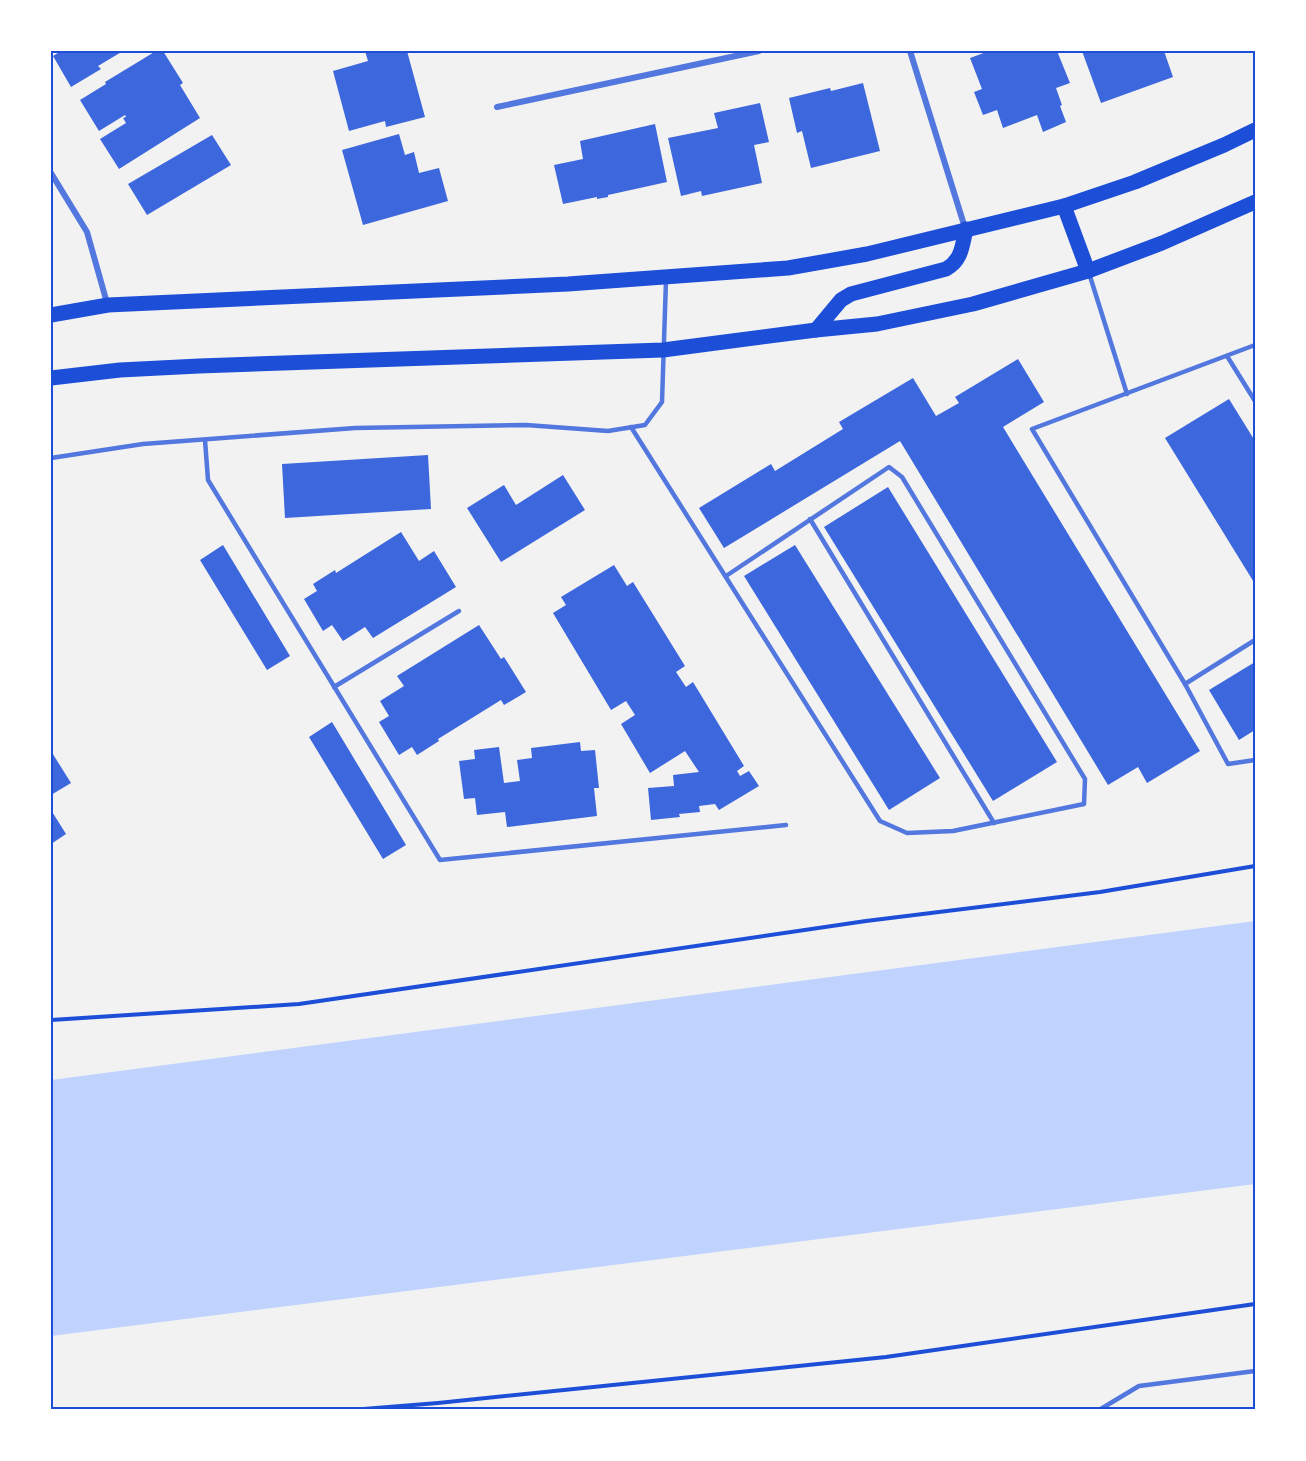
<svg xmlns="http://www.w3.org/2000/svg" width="1306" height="1461" viewBox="0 0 1306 1461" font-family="'Varela Round',sans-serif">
<rect width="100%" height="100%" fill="#f2f2f2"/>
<path fill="#bfd3fe" d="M1255,921V1184L51,1336V1080Z"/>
<g fill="#3d67dc">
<path d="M61,51H123L98,66L101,69L71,87L53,56Z"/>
<path d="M156,51H163L183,83L180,85L200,118L119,169L100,139L126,123L123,118L126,117L125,115L99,131L80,100L106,84L105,82Z"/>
<path d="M365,51H407L425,117L386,127L385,121L349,131L333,71L368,61Z"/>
<path d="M989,51H1057L1070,83L1056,88L1062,105L1060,106L1066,122L1043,132L1037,115L1003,128L997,110L983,115L974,92L982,89L970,58Z"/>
<path d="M1082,51H1164L1173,77L1101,103Z"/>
<path d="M863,83L880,151L811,168L802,131L797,133L789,98L830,88L831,91Z"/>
<path d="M760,103L769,142L754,145L762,183L702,196L701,191L681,196L668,138L718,128L714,113Z"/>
<path d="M655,124L667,182L608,195V197L597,199V197L563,204L554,165L583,159L580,141Z"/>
<path d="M399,134L405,155L414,152L419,173L439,168L448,201L363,225L342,150Z"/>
<path d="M212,135L231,165L147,215L128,184Z"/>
<path d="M1018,359L1044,402L1003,427L1200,751L1147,783L1138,767L1108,785L900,441L724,548L699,508L771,464L775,471L843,429L839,422L913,378L936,416L959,403L955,397Z"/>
<path d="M1229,399L1255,441V584L1165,438Z"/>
<path d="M428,455L431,509L285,518L282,464Z"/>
<path d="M563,475L585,510L501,562L467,508L504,485L516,505Z"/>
<path d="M888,487L1057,762L993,801L824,527Z"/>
<path d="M401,532L419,561L434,551L456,587L373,638L365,627L343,641L332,625L323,631L304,599L317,591L313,584L335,570L336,573Z"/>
<path d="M223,545L290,656L267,670L200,560Z"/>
<path d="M795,545L940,778L889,810L744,576Z"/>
<path d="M614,565L627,586L633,582L685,666L676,672L686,687L693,682L744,766L737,771L740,776L749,771L759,786L719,810L715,804L699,806L700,812L679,814L680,817L651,820L648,788L674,786L673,775L699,772L685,751L650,773L621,724L635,715L626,701L611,710L553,613L566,605L561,597Z"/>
<path d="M479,625L501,659L504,657L526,692L504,705L501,700L438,739L439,741L417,755L412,747L399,755L379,722L389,716L380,701L404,686L397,676Z"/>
<path d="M1255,662V730L1239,740L1209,690Z"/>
<path d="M332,722L406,845L383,859L309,737Z"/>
<path d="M580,742L581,751L595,750L599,788H594L597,816L507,827L505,812L477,815L475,798L464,799L459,761L475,759L474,750L499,747L504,783L520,781L517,760L532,758L531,748Z"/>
<path d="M51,751L71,783L51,795Z"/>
<path d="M51,810L66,834L51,844Z"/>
</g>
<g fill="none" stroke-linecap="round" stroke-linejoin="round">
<g stroke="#1d4ed8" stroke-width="4">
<path d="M51,1020L299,1004L866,921L1100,892L1255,866"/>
<path d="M351,1410L438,1403L886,1357L1255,1304"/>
</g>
<g stroke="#5277de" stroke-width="4.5">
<path d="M1089,273L1127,394"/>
<path d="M1255,345L1032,429L1185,684L1228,764L1255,760"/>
<path d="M1227,356L1255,401"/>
<path d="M631,427L880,821L907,833L953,831L1084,804L1085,779L902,477L889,467L726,576"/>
<path d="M205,440L208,480L440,860L786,825"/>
<path d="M51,458L143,444L355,428L526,425L608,431L645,425L662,402L666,280"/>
<path d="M810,519L994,823"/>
<path d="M1185,684L1255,640"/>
<path d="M334,687L459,611"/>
<path d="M1099,1410L1139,1386L1255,1371"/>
</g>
<g stroke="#5277de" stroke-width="6">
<path d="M910,51L965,228"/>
<path d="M497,107L759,51"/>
<path d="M51,173L87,232L107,303"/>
</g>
<g stroke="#1d4ed8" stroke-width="15">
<path d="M1064,206L1088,271"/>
<path d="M51,315L108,305L568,284L788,268L867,254L1064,206L1135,182L1224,145L1255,130"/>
<path d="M816,330L841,300L851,294L946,269C962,260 962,246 966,229"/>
<path d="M51,378L120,370L199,366L663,350L816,330L877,324L973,304L1088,271L1162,243L1255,202"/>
</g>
</g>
<rect width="1306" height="1461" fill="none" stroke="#ffffff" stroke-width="105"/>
<rect x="52" y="52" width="1202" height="1356" fill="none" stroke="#1d4ed8" stroke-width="2"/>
</svg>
